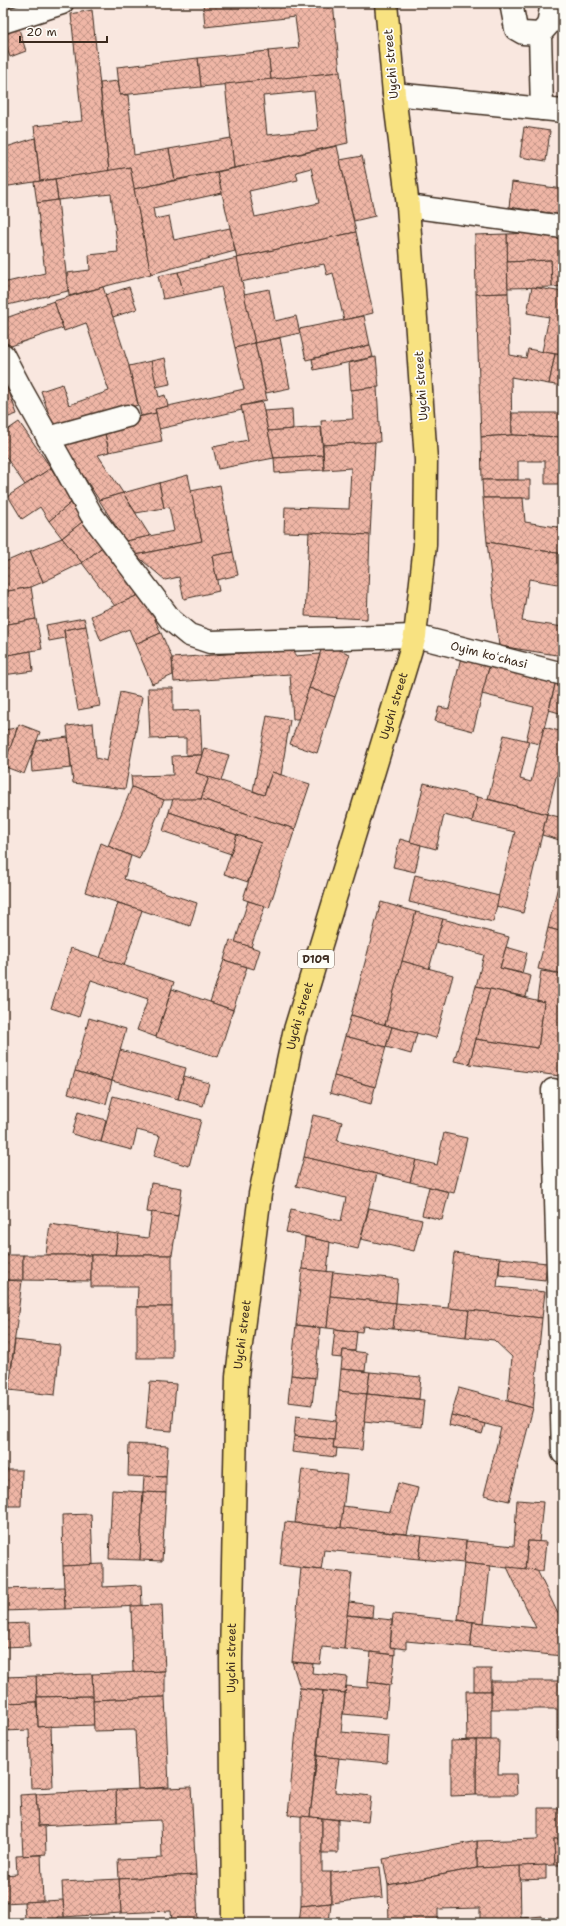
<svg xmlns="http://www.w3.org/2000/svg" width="566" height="1926" viewBox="0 0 566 1926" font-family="'Shantell Sans',sans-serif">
<defs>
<pattern id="building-cross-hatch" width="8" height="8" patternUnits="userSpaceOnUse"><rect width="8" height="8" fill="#efb6a6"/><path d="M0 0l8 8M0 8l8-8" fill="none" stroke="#c39487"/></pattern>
</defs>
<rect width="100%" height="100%" fill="#f9e7df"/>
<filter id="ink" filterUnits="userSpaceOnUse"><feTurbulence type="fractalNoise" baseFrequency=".025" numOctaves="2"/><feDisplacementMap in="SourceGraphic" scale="8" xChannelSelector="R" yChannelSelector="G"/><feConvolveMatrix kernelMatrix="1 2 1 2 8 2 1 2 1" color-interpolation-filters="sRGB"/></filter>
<g filter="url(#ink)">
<g fill="url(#building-cross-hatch)" stroke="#3b2a1e" fill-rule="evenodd">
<path d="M203,3H333L340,72L271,80L268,51L299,48L295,17L205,27Z"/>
<path d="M92,10L109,171L40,181L34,126L82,121L71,14Z"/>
<path d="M18,26L26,51L10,57L3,37V31Z"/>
<path d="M268,51L271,80L201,87L198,58Z"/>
<path d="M198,58L201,87L120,95L117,67Z"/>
<path d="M340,72L348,143L234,168L225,84ZM314,91L318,130L267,135L263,96Z"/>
<path d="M118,81L120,95H128L134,155L169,149L175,180L134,189L130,167L109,171L100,83Z"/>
<path d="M524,127L550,131L546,161L520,157Z"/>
<path d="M35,138L40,181L3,187V148Z"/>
<path d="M231,138L234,168L175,180L169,149Z"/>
<path d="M337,146L356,232L237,258L217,172ZM311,168L319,203L255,217L249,191L298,180L296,172Z"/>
<path d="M362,156L375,216L354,221L340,160Z"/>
<path d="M130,167L151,274L69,296L67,273L90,270L89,255L118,252L111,194L58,200L55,179Z"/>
<path d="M217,172L222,193L153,208L155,219L169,216L174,240L230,228L235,251L151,274L134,189Z"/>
<path d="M55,179L58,200L37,203L34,182Z"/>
<path d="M512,182L563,189V215L509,207Z"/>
<path d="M58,200L68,291L3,306V283L45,273L37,203Z"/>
<path d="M356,232L373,313L344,320L333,273L327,275L324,264L241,282L237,258Z"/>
<path d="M563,232V286L552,287L551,260L507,262V234Z"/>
<path d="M507,234L508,293L476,294L475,235Z"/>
<path d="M237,258L255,343L235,348L221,287L184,295L178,272Z"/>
<path d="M551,260L552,287L508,288L507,262Z"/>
<path d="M178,272L184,295L163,299L158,276Z"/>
<path d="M103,287L129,366L138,405L54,429L41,391L62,384L69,405L109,391L86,323L64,331L54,301Z"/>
<path d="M129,287L137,309L113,317L105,295Z"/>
<path d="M532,287L563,292V355L542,352L549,317L527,313Z"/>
<path d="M269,289L275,321L296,316L300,333L255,343L244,294Z"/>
<path d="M508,293L510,355L526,358L528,349L555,354L549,384L511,377L512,435L481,437L476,294Z"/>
<path d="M54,301L63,328L8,347L3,333V319Z"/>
<path d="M364,316L370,345L306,360L299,329Z"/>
<path d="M280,338L290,388L266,393L255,343Z"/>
<path d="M255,343L267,400L241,406L242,410L159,429L155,409L244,389L235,348Z"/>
<path d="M370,345L373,357L314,370L312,359Z"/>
<path d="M555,354L563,355V386L549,384Z"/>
<path d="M376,357L379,387L351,390L349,363Z"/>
<path d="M165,358L170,384L156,387L151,361Z"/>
<path d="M151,361L159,397L165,395L168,406L155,409L156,413L141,416L129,366Z"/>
<path d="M3,375L17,414L3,419Z"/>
<path d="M377,387L380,442L323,445L321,421L353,419L351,390Z"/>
<path d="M262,402L274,458L218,469L213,447L248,440L241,406Z"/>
<path d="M292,409L293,429L268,431L264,411Z"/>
<path d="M156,413L162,441L109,452L103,425Z"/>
<path d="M512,413H563V437L512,435Z"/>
<path d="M19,422L51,468L25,485L3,453V433Z"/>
<path d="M103,425L109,452L98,455L123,493L99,500L58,437Z"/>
<path d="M321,427L323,455L274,458L268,431Z"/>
<path d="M512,435L563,437V484H545V461H518V480H482L481,437Z"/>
<path d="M375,442L370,535L284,532L285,507L349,509L351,468L324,470L323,445Z"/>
<path d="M323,455L324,470L275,473L274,458Z"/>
<path d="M51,468L72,502L49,521L40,507L22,519L8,496Z"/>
<path d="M188,475L202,541L136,555L125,541L174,531L169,507L164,508L159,483Z"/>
<path d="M482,480H530V498H483Z"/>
<path d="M159,483L164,508L136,513L123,493Z"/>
<path d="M220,485L233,552L212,556L219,591L184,599L179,577L165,580L136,555L202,541L191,491Z"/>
<path d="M123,493L150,536L125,541L99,500Z"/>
<path d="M483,498H523L525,522L563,528V554L487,542Z"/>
<path d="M72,502L86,519L62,538L49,521Z"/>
<path d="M86,519L105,545L82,563L62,538Z"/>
<path d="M309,532L370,535L367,619L305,616Z"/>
<path d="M62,538L82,563L43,582L30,551Z"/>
<path d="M487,542L563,554V585L529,579L522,621L563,627V656L499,646Z"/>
<path d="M105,545L143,593L115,606L82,563Z"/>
<path d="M30,551L43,582L31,587L3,592V563Z"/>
<path d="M233,552L238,575L217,580L212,556Z"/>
<path d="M31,587L36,619L3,625V592Z"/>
<path d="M143,593L161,633L135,644L129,629L101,641L91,616Z"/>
<path d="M84,618L86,626L64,630L65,638L49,641L46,625Z"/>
<path d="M36,619L42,649L3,656V625Z"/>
<path d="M86,626L100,706L78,710L64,630Z"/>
<path d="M161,633L172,658L173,675L152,684L135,644Z"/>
<path d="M323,644L350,654L335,697L309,688Z"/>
<path d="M295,649V656L320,654L299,719H293L290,674L174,682L172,658Z"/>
<path d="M31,651L33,671L3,675V656Z"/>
<path d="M461,657L490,664L473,731L435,721L439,707L449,709Z"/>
<path d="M490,664L556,681L540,744L526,741L534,707L482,694Z"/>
<path d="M556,681L563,682V714L549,710Z"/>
<path d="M148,688H173V711L200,710L202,755H186V738L150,739Z"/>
<path d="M309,688L335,697L317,753L290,744Z"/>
<path d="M120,692L142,697L125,789L73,783L67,726L93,723L96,758L107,761Z"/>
<path d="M267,716L290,720L281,775L272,772L264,795L253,791Z"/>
<path d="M19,724L40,732L24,774L3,766Z"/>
<path d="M544,727L563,732V749L547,814L488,799L504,735L529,741L520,779L531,782Z"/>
<path d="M17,728L7,757L3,758V730Z"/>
<path d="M68,737L71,768L32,772L31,758L37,741Z"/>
<path d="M204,748L229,755L221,781L196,773Z"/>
<path d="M202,755L196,773L209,777L201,799L164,800L132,787L131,776L173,775L172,756Z"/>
<path d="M272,772L310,784L295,829L201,799L209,777L264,795Z"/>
<path d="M424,783L478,797L472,822L444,815L436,849L410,842Z"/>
<path d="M132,787L164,800L139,859L108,846Z"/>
<path d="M478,797L547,814L523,913L496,906L515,832L472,822Z"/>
<path d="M173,799H201L295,829L269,908L243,899L261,843L169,812Z"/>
<path d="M169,812L237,835L231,854L163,831Z"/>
<path d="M547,814L563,818V841L542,835Z"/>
<path d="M237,835L261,843L248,882L224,874Z"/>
<path d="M400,839L421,845L415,872L393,867Z"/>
<path d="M101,843L131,856L124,879L197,903L190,926L85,892Z"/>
<path d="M563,865V932L548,928Z"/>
<path d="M415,875L499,896L493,922L409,902Z"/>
<path d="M248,901L265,906L251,947L235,942Z"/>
<path d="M381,902L416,912L385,1025L351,1015Z"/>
<path d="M118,903L142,910L124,966L100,958Z"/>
<path d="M416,912L443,919L429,969L402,961Z"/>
<path d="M443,919L509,937L500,968L531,976L526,997L476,986L484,955L436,942Z"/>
<path d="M548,928L563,932V974L538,969Z"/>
<path d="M230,940L260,950L254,969L224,960Z"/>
<path d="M506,947L527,953L522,973L500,968Z"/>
<path d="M71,948L174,982L156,1037L137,1030L148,999L91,980L79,1017L51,1008Z"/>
<path d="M224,960L247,967L233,1010L210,1002Z"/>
<path d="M402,961L453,975L436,1038L385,1025Z"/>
<path d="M541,971L563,974L561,1004H563V1058L560,1076L469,1064L476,1039L538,1048L544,1002L537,1000Z"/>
<path d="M476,986L490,989L469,1064L454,1061Z"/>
<path d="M172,989L233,1010L218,1057L156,1037Z"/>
<path d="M490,989L544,1002L538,1048L476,1039Z"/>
<path d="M351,1015L392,1027L386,1047L345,1036Z"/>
<path d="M89,1018L126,1029L112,1081L75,1071Z"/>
<path d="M392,1027L417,1033L411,1054L386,1047Z"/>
<path d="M345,1036L386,1047L375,1087L334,1076Z"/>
<path d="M120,1050L186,1068L178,1099L112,1081Z"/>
<path d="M75,1071L112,1081L106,1104L68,1093Z"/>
<path d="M184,1076L209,1083L203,1106L178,1099Z"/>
<path d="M334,1076L375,1087L371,1104L330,1093Z"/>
<path d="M113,1096L201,1120L189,1166L154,1156L160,1136L137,1130L132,1150L101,1142Z"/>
<path d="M78,1112L106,1120L101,1142L72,1134Z"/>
<path d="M313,1115L342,1122L337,1141L416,1160L410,1182L304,1157Z"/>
<path d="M444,1133L467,1138L454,1193L410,1182L416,1160L437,1165Z"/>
<path d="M304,1157L377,1174L358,1249L286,1232L291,1209L341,1221L346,1198L296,1186Z"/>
<path d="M151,1183L182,1188L178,1216L147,1212Z"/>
<path d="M429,1187L449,1192L442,1220L422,1215Z"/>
<path d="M369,1208L422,1220L414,1251L361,1239Z"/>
<path d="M152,1212L178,1216L172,1255H115L118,1234L148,1238Z"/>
<path d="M50,1224L118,1234L115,1255H46Z"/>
<path d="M305,1237L330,1242L327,1272L302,1269Z"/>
<path d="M454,1253L500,1258L497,1287L545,1292L542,1318L448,1308Z"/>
<rect x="3" y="1255" width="20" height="25"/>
<path d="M23,1255H91V1281L23,1280Z"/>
<path d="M91,1255H172V1307H137L138,1287H91Z"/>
<path d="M500,1258L547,1263L545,1280L499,1275Z"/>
<path d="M302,1269L333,1272L327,1328L296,1325Z"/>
<path d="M333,1272L398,1279L396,1303L330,1296Z"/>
<path d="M3,1280L22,1281L11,1369L3,1368Z"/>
<path d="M330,1296L396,1303L393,1329L363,1326L362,1332L327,1328Z"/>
<path d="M396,1303L469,1310L466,1337L393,1329Z"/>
<rect x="137" y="1307" width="35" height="51"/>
<path d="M469,1310L542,1318L533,1408L508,1401L512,1357L494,1340L466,1337Z"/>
<path d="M296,1325L320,1328L315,1378L291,1375Z"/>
<path d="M335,1329L357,1332L355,1351L343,1350L342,1358L332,1357Z"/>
<path d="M15,1340L60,1345L55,1395L9,1390Z"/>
<path d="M343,1350L367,1353L365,1371L341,1369Z"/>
<path d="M341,1369L370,1372L367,1394L339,1391Z"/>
<path d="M370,1372L421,1377L419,1399L367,1394Z"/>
<path d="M291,1375L315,1378L312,1405L288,1402Z"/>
<path d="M150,1382L176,1384L172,1431L146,1429Z"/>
<path d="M459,1388L533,1408L509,1501L484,1495L501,1428L451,1415Z"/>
<path d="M339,1391L367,1394L362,1450L333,1448Z"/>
<path d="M367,1394L424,1400L421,1427L364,1421Z"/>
<path d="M451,1415L485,1424L482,1434L449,1425Z"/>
<path d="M296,1416L336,1421L334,1440L294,1436Z"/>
<path d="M294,1436L334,1440L333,1448H337L336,1457L292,1452Z"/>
<path d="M129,1444L168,1446L166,1477L128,1476Z"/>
<path d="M302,1469L347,1475L341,1528L295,1523Z"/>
<path d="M3,1470H22L21,1506H3Z"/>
<path d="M144,1476L166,1477V1493L143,1492Z"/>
<path d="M398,1483L418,1488L407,1534L341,1528L343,1506L390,1512Z"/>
<path d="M112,1490L143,1492L140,1560L109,1559Z"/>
<path d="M143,1492L166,1493L162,1561L140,1560Z"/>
<path d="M517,1500L543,1502L539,1542L528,1541L525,1570L464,1563L466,1541L514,1546Z"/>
<path d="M91,1514L93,1565L63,1566L62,1515Z"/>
<path d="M285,1522L422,1536L419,1559L324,1550L321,1570L280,1565Z"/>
<path d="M422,1536L466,1541L464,1563L419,1559Z"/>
<path d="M528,1541L546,1542L543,1571L525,1570Z"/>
<path d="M464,1563L490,1566L484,1623L458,1620Z"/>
<path d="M103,1564V1587L141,1585L142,1606L65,1609L63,1566Z"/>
<path d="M507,1567L537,1570L563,1624V1656L470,1647L473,1622L536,1628Z"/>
<path d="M301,1568L352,1573L344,1649L322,1647L320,1664L292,1662Z"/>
<path d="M64,1587L65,1609L3,1611V1589Z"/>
<path d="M349,1602L373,1605L372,1617L347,1615Z"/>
<path d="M162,1605L165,1671L133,1672L131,1606Z"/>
<path d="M393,1614L473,1622L470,1647L406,1641V1649L390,1647Z"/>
<path d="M347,1615L392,1620L390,1647L395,1648V1655L344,1649Z"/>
<path d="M29,1623L30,1646L3,1647V1624Z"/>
<path d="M371,1652L395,1655L391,1685L368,1682Z"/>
<path d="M292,1662L313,1664L312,1673L347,1677L345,1693L300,1688Z"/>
<rect x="474" y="1669" width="17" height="22"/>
<path d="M165,1671V1697L93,1700L92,1674Z"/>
<path d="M92,1674L93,1696L37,1697L36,1676Z"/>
<path d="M36,1676L37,1702L3,1703V1677Z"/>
<path d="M491,1681H563V1739H557V1709H491Z"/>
<path d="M368,1682L389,1685L386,1718L343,1714L346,1686L368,1688Z"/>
<path d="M300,1688L323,1691L310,1817L288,1815Z"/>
<path d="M323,1691L345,1693L341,1732L389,1736L387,1763L317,1756Z"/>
<path d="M466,1691H491V1740H467Z"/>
<path d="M93,1696L94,1725L38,1727L37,1697Z"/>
<path d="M165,1697L169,1787L138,1789L135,1730L94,1731L93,1700Z"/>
<path d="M37,1702L38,1727L51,1726L53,1787L31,1788L29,1730L3,1731V1703Z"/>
<rect x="561" y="1739" width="2" height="52"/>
<path d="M476,1740H499L498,1774H516L517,1795H476Z"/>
<path d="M476,1740V1795L451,1796V1741Z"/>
<path d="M317,1756L339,1758L335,1792L371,1796L368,1822L310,1817Z"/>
<path d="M191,1787L196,1875L119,1879L118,1860L162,1858L161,1820L117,1822L116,1790Z"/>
<path d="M116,1790L117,1822L38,1826L36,1794Z"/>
<path d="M36,1794L38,1826H45L46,1854L23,1856L20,1795Z"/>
<path d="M538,1808H560L561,1839H554L555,1865L477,1868V1841L538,1839Z"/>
<path d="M301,1816L322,1818V1872H331V1903L301,1906Z"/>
<path d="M322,1818L338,1820V1853H322Z"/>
<path d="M554,1839H563V1884L560,1865H555Z"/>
<path d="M477,1841V1868L388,1885L383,1859Z"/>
<path d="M41,1855L43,1901L3,1903V1875L17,1874L16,1856Z"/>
<path d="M546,1865V1879L520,1880V1866Z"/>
<path d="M520,1866L521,1923H480V1908L438,1909V1923H389L388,1885L477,1868Z"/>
<path d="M380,1867L383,1897L331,1903V1872Z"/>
<path d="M196,1875L198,1923H172L171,1911L121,1913L119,1879Z"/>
<path d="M119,1879L121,1913L64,1917L62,1882Z"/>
<path d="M63,1900L64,1917H58L59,1923H22V1918H25L24,1902Z"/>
<path d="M331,1903L329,1923H299L301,1906Z"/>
<path d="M542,1916L543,1923H521V1918Z"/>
</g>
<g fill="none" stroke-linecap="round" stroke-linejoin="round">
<defs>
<g id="minor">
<path d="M511,3L516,29L523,33L540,34L548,25L552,3"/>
<path d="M3,22L62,3"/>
<path d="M540,34L542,109"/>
<path d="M394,94L563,111"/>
<path d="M408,206L563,227"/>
<path d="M3,355L22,391L91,514L171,620L189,635L210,642L415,636L563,674"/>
<path d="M48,438L127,416"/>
<path d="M553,1090L563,1453"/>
</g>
<g id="major">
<path id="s1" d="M233,1923L231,1659L237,1376L260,1194L294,1033L415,636L425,545L426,460L408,206L394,94L386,3"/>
</g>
</defs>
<use href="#minor" stroke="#3b2a1e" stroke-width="25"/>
<use href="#major" stroke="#3b2a1e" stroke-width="25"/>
<use href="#minor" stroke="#fdfcf7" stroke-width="22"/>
<use href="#major" stroke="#f8e281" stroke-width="22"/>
</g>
</g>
<g text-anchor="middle" stroke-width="3.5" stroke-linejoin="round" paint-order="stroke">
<rect fill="#fdfcf7" stroke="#75695f" stroke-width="1" x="298" y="950" width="36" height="18" rx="3"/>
<g font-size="11" font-weight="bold" fill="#3b2a1e">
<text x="316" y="963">D109</text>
</g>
<g font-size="12" fill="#3b2a1e" stroke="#fdfcf7">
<text transform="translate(391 64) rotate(-95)" y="4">Uychi street</text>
<text transform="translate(421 386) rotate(-94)" y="4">Uychi street</text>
<text transform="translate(489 655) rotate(14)" y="4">Oyim koʻchasi</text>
<text dy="4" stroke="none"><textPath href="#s1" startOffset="1237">Uychi street</textPath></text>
<text dy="4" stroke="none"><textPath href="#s1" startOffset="913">Uychi street</textPath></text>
<text dy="4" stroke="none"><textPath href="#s1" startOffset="589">Uychi street</textPath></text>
<text dy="4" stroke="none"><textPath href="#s1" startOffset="265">Uychi street</textPath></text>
</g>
</g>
<rect width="566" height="1926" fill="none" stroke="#fdfcf7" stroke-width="16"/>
<rect x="8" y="8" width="550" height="1910" fill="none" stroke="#3b2a1e" stroke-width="1.5" filter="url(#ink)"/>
<path d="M20 36v6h87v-6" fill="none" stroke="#3b2a1e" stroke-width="2"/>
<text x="26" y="36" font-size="12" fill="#3b2a1e" stroke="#fdfcf7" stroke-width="3" paint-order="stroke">20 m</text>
</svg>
